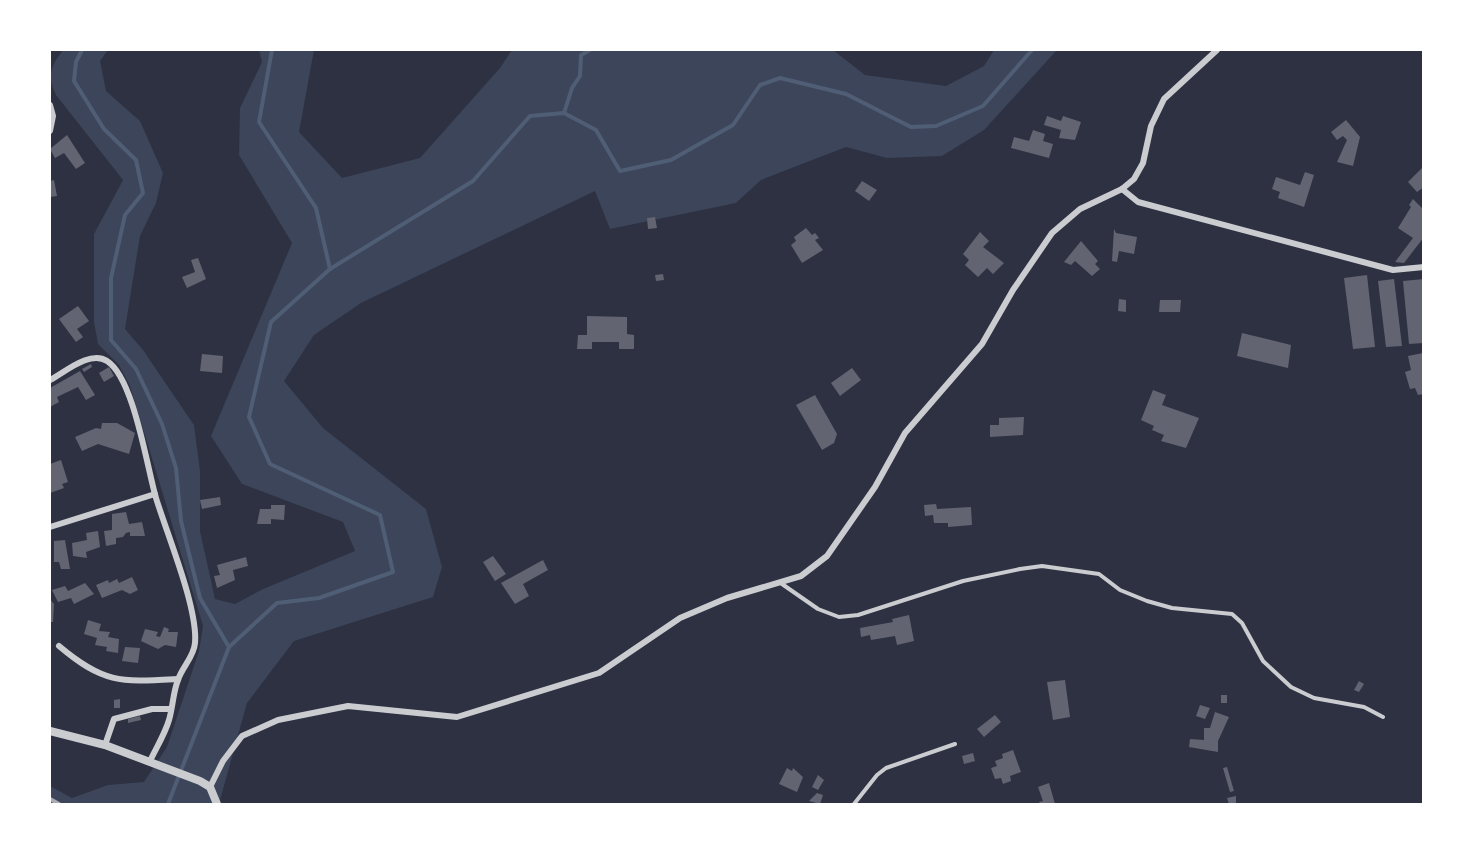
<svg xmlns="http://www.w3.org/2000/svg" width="1473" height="854" viewBox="0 0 1473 854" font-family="'PT Sans',sans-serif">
<rect width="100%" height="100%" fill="#2d3142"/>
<path fill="#3c4559" d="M63,50H108L100,61L106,91L140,121L163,173L156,203L140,236L125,329L143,350L194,425L200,471V531L215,599L235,604L263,589L355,551L343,522L242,484L211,436L292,243L239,155L240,108L262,62L259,50H314L299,132L342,178L420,158L500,68L512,50H833L865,75L946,86L984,66L994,50H1057L984,130L942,156L887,158L846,147L761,180L736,203L610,229L595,191L361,303L314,335L284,381L323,428L426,509L442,567L433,597L294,641L247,703L219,804H50V786L72,798L108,785L144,782L167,747L199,651L203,626L130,386L119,365L98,344L94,322V234L123,180L56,95C46,76 51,66 63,50Z"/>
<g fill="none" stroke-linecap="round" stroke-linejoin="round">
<g stroke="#4f5d75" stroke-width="4">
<path d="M82,50L76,62L74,81L104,129L136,160L143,193L125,215L111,278V340L136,369L162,424L176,468L181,521L200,598L229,647"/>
<path d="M272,50L259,122L316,208L330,269"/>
<path d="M564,113L572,88L580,76L581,55L590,50"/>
<path d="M168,804L229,647L277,603L319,598L393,572L380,515L270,464L249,417L271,322L330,269L473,181L530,116L564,113L596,130L620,171L671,160L733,125L760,85L780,78L846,94L911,127L936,126L983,106L1032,50"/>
</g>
</g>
<g fill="#626471">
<path d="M1047,116L1061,121L1063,116L1081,122L1075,140L1059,138L1061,130L1044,125Z"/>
<path d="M1346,120L1360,137L1353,166L1337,162L1347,140L1343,136L1337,140L1331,132Z"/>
<path d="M1033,130L1045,134L1043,141L1053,144L1049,158L1011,148L1014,137L1029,141Z"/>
<path d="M67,135L85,163L76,169L64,153L55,158L50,149Z"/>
<path d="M1422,168L1424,187L1417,192L1408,182Z"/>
<path d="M1305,172L1314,175L1304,207L1278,198L1280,192L1272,189L1276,177L1300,185Z"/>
<path d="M54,180L57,196L50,197V181Z"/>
<path d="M862,181L877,190L869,201L855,191Z"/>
<path d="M1413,199L1424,210V237L1404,263L1395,262L1413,238L1398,228L1411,207L1409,205Z"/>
<path d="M655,217L657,228L648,229L647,218Z"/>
<path d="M806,228L812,235L815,233L819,238L815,240L823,250L802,263L791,245L796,241L794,237Z"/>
<path d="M1114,229L1116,233L1137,237L1134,254L1119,251L1117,262L1112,261Z"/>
<path d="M980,232L989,241L983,247L1004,263L993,274L987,268L978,277L965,265L969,260L963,254Z"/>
<path d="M1081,241L1098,261L1095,264L1100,269L1092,276L1075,261L1071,265L1064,262Z"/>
<path d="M198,258L206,279L187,288L182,277L195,272L191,260Z"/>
<path d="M663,274L664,280L656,281L655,275Z"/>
<path d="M1367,275L1375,347L1353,349L1344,278Z"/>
<path d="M1394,279L1402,346L1386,347L1378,281Z"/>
<path d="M1424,279V343L1409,344L1403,281Z"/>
<path d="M1119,299L1126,300V312L1118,311Z"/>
<path d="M1160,300H1181L1180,312H1159Z"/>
<path d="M78,306L89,321L77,329L83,337L76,342L59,319Z"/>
<path d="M587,316L627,317V334L634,335V349H619V342H592V349H577L578,335H587Z"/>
<path d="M1242,333L1291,345L1288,368L1237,356Z"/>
<path d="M1423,353L1424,394L1418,395L1415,388L1410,389L1405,372L1411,370L1408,356Z"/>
<path d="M202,354L223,356L222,373L200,371Z"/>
<path d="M91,364L92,367L84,372L82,369Z"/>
<path d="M109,367L114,376L104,382L99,373Z"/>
<path d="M852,368L861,380L840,396L831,383Z"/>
<path d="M80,371L95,395L86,400L78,387L57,397L59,402L50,407V388Z"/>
<path d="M1153,390L1166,395L1162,405L1199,418L1186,448L1161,441L1164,435L1152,430L1154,426L1141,420Z"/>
<path d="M815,395L837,434L834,443L822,450L796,405Z"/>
<path d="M1024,417L1023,435L990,437V425H999V418Z"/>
<path d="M102,423H117L135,433L129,454L98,444L82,451L75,437L96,428L101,429Z"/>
<path d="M61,460L68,482L62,484L64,488L50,493V464Z"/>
<path d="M220,497L221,505L202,509L200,500Z"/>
<path d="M936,504L937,509L971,507L972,525L948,527V523H934L933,515L925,516L924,505Z"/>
<path d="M271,505H285L284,520L271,519V524H257L260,509H271Z"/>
<path d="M126,512L129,524L142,522L145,536H130V532L126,533L123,537L116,538V544L106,546L104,531L112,530V514Z"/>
<path d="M98,531L100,547L86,552L87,558L73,556L72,543L87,540L86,533Z"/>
<path d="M65,540L70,569H61L59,562H54V541Z"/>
<path d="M493,556L506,574L495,581L483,562Z"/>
<path d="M246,557L248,566L233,570L235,580L217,588L214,576L220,575L217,565Z"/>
<path d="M543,560L548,570L523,584L529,596L515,604L501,583Z"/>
<path d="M132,577L138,590L130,594L122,590L102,598L96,585L108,580L109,583L117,579L119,583Z"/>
<path d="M85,583L94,594L74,604L71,598L58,602L52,590L65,586L68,591Z"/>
<path d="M50,599L54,604L53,622H50Z"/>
<path d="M909,615L914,641L897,645L895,636L871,640L870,635L861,637L860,628L893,622L892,619Z"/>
<path d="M88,620L101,624L99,631L110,632L108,637L119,639L118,653L106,651L107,647L95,645L97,638L84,634Z"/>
<path d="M164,627L169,629L168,632H178L176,647L165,645L158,649L141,641L145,629L158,632L156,636L160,637Z"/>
<path d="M125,647L140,648L138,663L122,661Z"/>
<path d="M1065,680L1070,717L1053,720L1047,682Z"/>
<path d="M1359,681L1364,684L1359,692L1354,690Z"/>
<rect x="1221" y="695" width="6" height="8"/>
<path d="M120,699V708H114V700Z"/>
<path d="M1200,705L1210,708L1205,719L1196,716Z"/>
<path d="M1215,712L1229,717L1218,741V752L1189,747L1190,739L1204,740V728H1210Z"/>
<path d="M995,715L1001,722L984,737L977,729Z"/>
<path d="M140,716L141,720L128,723V719Z"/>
<path d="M1013,750L1021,772L1010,776L1011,781L1003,784L1001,778L995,779L991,768L997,766L995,761L1003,758L1002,754Z"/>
<path d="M973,753L975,761L964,764L962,756Z"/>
<path d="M1227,767L1234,791L1230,792L1223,768Z"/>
<path d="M787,768L792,771L793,768L803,777L797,792L779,784Z"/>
<path d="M818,775L824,780L818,790L812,787Z"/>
<path d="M1049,783L1055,804H1040L1039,802L1043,801L1038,787Z"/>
<path d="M817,793L823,795L820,804L809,801Z"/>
<path d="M1236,796V804H1229L1227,798Z"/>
</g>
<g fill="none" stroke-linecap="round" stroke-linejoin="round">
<g stroke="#caccd0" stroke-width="4">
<path d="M782,584L818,609L839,617L858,615L963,581L1020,569L1042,566L1099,574L1120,590L1147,601L1172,608L1232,614L1242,623L1263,661L1291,687L1314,698L1364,707L1383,717"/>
<path d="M854,804L877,775L886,768L955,744"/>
</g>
<g stroke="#caccd0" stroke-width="6">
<path d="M50,105L53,116L50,131"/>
<path d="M1122,189L1138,202L1393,270L1424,267"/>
<path d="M50,380C65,372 90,350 107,361C134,378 147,468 156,498C167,534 198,608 195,643C194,657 182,667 178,680C173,692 173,707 169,720C165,734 156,748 150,761"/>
<path d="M50,527L155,494"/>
<path d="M59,646C104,684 121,682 178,679"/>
<path d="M105,745L114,719L152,709H171"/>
<path d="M210,787L223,761L242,736L278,720L348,706L457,717L599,673L680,618L727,598L801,576L827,556L875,487L905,433L982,344L1013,290L1052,233L1080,209L1122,189L1134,179L1143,163L1151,126L1164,99L1217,50"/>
</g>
<path stroke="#caccd0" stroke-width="8" d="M50,731L105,745L200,781L210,787L217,804"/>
<path stroke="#abadb3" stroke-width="4" d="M50,799L59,804"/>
</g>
<rect width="1473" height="854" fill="none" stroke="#ffffff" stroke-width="102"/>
</svg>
